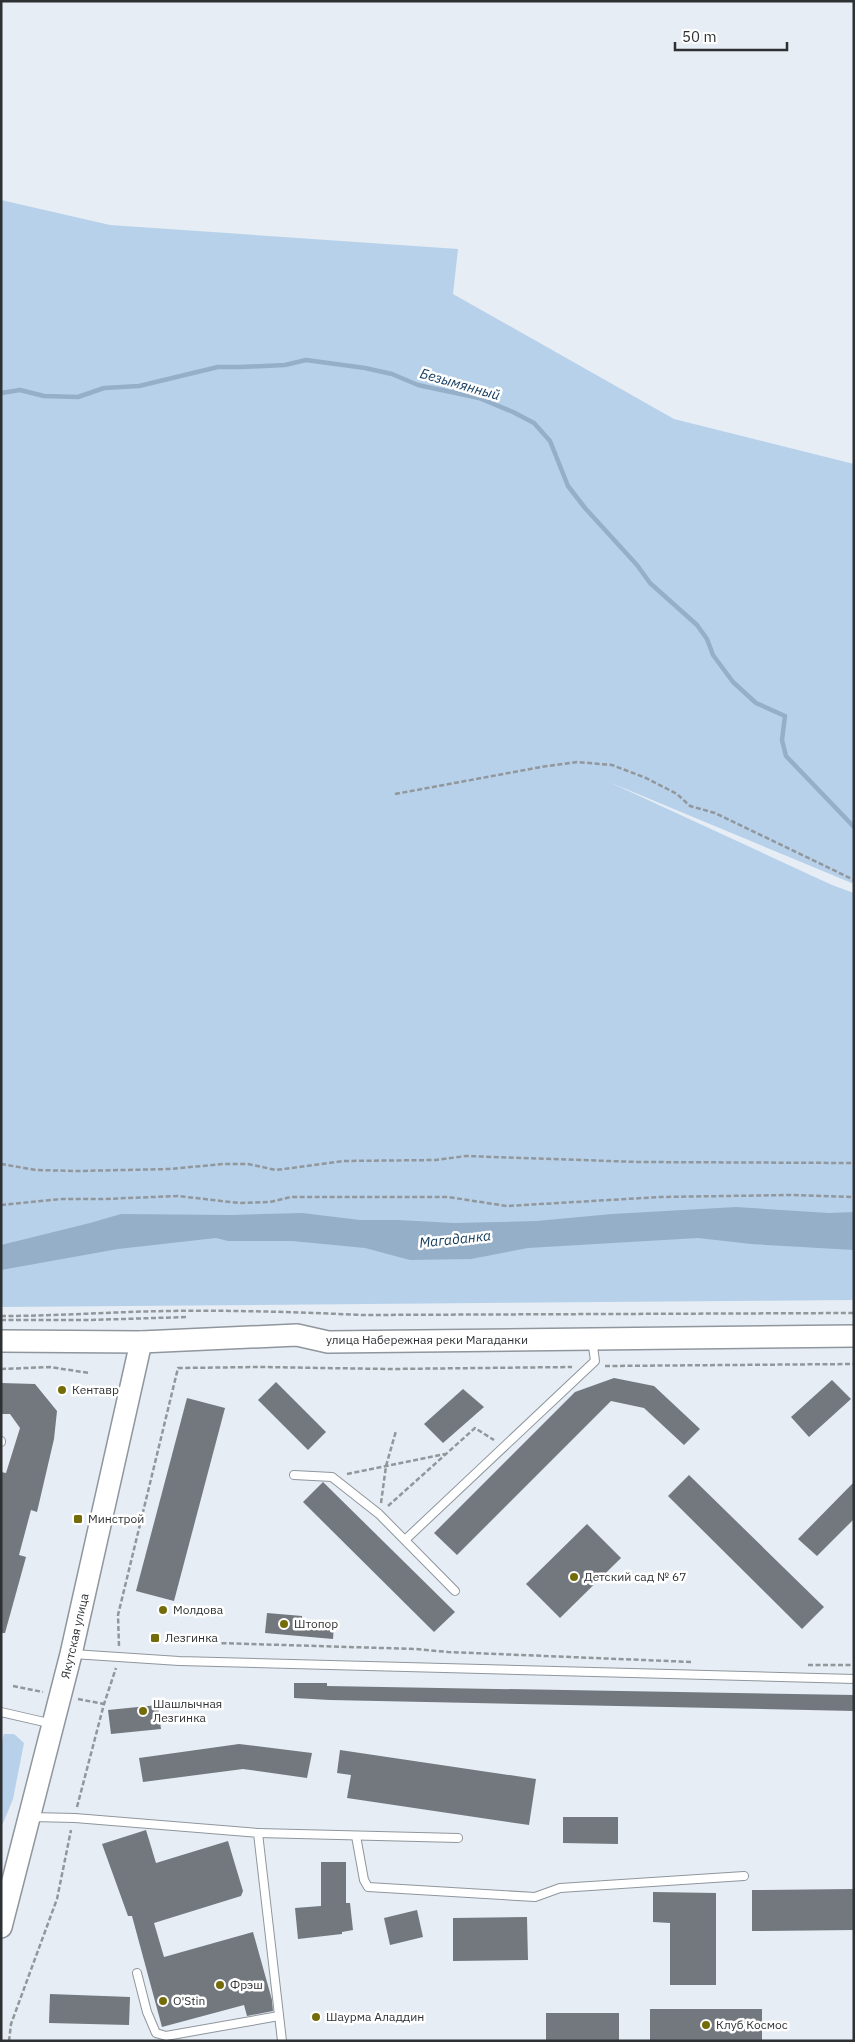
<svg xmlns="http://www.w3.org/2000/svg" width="855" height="2042" viewBox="0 0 855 2042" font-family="'IBM Plex Sans',sans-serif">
<rect width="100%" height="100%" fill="#e6edf4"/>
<g fill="#b7d1ea">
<path d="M1,200L110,225L458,249L453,294L674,419L854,464V884L609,782L832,885L854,893V1300L1,1307Z"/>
<path d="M4,1734H14L24,1743L13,1799L1,1828V1744Z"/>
</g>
<path fill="#96afc8" d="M736,1207L829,1213L854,1212V1250L751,1244L698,1238L528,1248L471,1259L410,1260L365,1248L292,1241H228L216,1238L118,1249L1,1270V1245L90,1223L121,1214L231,1215L302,1213L360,1220H398L454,1223L536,1221L612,1214Z"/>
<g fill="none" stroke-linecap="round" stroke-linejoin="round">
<path stroke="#96afc8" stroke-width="4.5" d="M1,393L20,390L44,396L78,397L104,388L139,386L218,367H241L285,365L306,360L365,368L392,374L418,385L479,398L513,412L534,423L550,441L568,486L585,508L637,565L650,583L697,625L707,639L713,655L733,682L756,703L785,716L782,740L786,756L854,827"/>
</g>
<g fill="#72787e">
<path d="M614,1378L654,1386L700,1429L684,1445L644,1408L611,1401L457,1555L434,1533L575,1392Z"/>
<path d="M832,1380L851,1399L809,1437L791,1417Z"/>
<path d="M276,1382L326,1432L308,1450L258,1400Z"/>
<path d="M1,1383L35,1384L57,1411L54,1439L37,1512L31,1510L19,1555L26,1557L5,1633H1V1472L6,1473L20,1428L10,1414H1Z"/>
<path d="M463,1389L484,1407L443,1443L424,1424Z"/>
<path d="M187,1398L225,1408L174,1601L136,1591Z"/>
<path d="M689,1475L824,1607L802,1629L668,1496Z"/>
<path d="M323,1482L455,1612L434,1632L303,1502Z"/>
<path d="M854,1482V1519L817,1556L798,1539Z"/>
<path d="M587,1524L621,1558L560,1618L526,1584Z"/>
<path d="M267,1613L302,1616V1622L334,1625L333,1639L265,1633Z"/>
<path d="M294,1683H327V1686L854,1695V1711L330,1700L294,1698Z"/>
<path d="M158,1705L161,1729L111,1734L108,1710Z"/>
<path d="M239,1744L312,1753L307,1778L243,1769L143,1782L139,1758Z"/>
<path d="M340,1750L536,1779L529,1825L347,1798L351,1775L337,1773Z"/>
<path d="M563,1817H618V1844L563,1843Z"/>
<path d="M146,1830L156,1863L228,1841L243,1891L241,1896L154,1923L164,1957L253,1932L272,2000L273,2011L247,2016L244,2005L162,2027L132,1916H128L102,1844Z"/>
<path d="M321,1862H346V1903H350L353,1930L342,1932V1934L298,1939L295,1908L321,1906Z"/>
<path d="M854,1889V1930L752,1931V1890Z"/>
<path d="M653,1892L716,1893V1985H670V1923L653,1922Z"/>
<path d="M417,1910L423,1937L390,1945L384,1918Z"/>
<path d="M527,1917L528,1960L453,1961V1918Z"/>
<path d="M50,1994L130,1997L129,2025L49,2023Z"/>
<rect x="650" y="2009" width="112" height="32"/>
<rect x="546" y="2013" width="73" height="28"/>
</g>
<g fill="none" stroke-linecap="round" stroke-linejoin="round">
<defs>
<g id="lane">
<path d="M1,1441V1442"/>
<path d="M294,1475L332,1477L379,1514L455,1591"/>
<path d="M405,1540L595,1361L592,1339"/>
<path d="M73,1654L179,1661L854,1679"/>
<path d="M1,1712L53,1724"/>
<path d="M31,1817L75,1818L258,1833L282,2041"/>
<path d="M258,1833L458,1838"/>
<path d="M356,1836L364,1880L368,1887L535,1897L560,1888L744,1876"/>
<path d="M137,1973L147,2012L156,2033L166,2036L279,2016"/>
</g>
<g id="secondary">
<path d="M1,1341L141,1342L297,1335L328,1342L854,1336"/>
<path d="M1,1927L71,1654L141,1342"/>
</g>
</defs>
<use href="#lane" stroke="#8f969d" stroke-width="10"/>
<use href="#secondary" stroke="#8f969d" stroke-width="24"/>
<g stroke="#92979c" stroke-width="2.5" stroke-dasharray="5 2.5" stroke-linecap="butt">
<path d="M395,794L541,767L577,762L612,765L646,778L677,794L690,806L715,813L854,880"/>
<path d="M1,1164L36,1170L78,1171L169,1169L224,1164H248L276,1170L344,1161L436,1160L466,1156L638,1162L854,1163"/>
<path d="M1,1205L62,1199H104L178,1196L239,1203L270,1202L291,1197H448L507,1206L660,1197L790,1195L854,1197"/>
<path d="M1,1316C56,1316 110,1312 165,1311C231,1310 297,1312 363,1315L854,1313"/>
<path d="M1,1320H91L186,1317"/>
<path d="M605,1366L854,1364"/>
<path d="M1,1369L50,1367L89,1373"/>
<path d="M347,1474L445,1454"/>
<path d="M381,1503L386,1466L396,1431"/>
<path d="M388,1506L475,1428L494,1440"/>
<path d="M184,1642L416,1649L448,1652L692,1662"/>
<path d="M119,1646L118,1615L178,1368L260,1367L389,1369L572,1367"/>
<path d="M808,1665H854"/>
<path d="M13,1686L43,1692"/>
<path d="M78,1699L104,1704"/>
<path d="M77,1807L104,1704L116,1668"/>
<path d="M9,2041L11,2024L57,1899L71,1830"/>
</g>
<use href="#lane" stroke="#fff" stroke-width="8"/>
<use href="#secondary" stroke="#fff" stroke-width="21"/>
</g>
<g fill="#736c08" stroke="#fff" stroke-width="2">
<circle cx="62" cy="1390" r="5"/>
<rect x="73" y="1514" width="10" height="10" rx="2.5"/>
<circle cx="574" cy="1577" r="5"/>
<circle cx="163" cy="1610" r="5"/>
<circle cx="284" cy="1624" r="5"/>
<rect x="150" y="1633" width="10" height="10" rx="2.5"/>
<circle cx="143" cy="1711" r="5"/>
<circle cx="220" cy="1985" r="5"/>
<circle cx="163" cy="2001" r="5"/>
<circle cx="316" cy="2017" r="5"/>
<circle cx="706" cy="2025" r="5"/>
</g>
<g text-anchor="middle" stroke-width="5" stroke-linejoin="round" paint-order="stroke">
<g font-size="12" fill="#2e3133" stroke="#fff">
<text x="427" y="1344">улица Набережная реки Магаданки</text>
<text transform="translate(75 1636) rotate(-77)" y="4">Якутская улица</text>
</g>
<g font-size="12" fill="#2e3133" stroke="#fff" text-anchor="start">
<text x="72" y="1394">Кентавр</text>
<text x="88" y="1523">Минстрой</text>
<text x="584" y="1581">Детский сад № 67</text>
<text x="173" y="1614">Молдова</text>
<text x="294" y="1628">Штопор</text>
<text x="165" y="1642">Лезгинка</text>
<text x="153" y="1708">Шашлычная<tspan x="153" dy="14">Лезгинка</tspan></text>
<text x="230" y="1989">Фрэш</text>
<text x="173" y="2005">O'Stin</text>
<text x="326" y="2021">Шаурма Аладдин</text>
<text x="716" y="2029">Клуб Космос</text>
</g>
<g font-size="14" font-style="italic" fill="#10395b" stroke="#fff">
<text transform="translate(460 384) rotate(16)" y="5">Безымянный</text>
<text transform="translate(455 1239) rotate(-6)" y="5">Магаданка</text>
</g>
</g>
<rect width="855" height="2042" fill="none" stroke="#2e3133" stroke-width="5"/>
<path d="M675 42v8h112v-8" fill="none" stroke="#2e3133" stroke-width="2.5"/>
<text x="682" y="42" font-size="15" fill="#2e3133" stroke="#ffffff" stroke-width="4" paint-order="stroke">50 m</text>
</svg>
